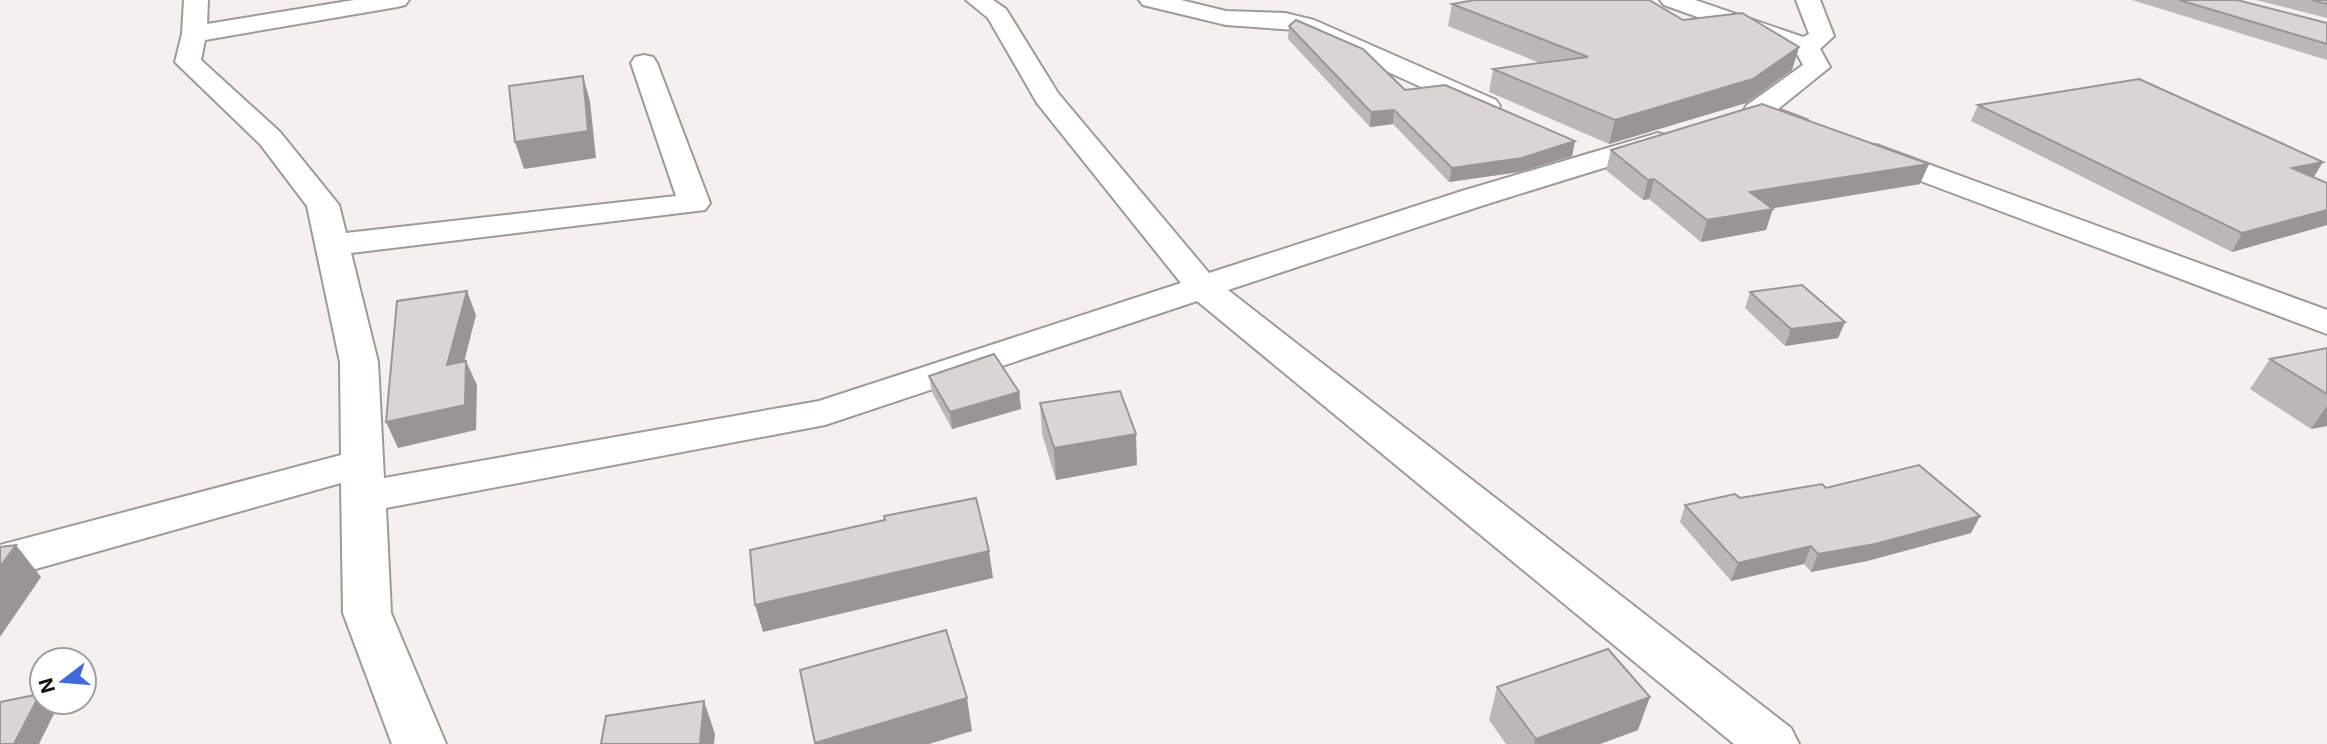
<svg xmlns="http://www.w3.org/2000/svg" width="2327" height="744" viewBox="0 0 2327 744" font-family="Inter,sans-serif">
<rect width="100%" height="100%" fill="#f5f0ee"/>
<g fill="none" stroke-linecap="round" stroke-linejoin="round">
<defs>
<g id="street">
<path d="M184,0H208L207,24L354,0H409L405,5L397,7L205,40L201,60L280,132L339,205L346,233L676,196L631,63L635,57L644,55L653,57L657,63L710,203L705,210L351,253L378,362L384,478L819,401L1181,283L1037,103L988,18L966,0H993L1006,9L1058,93L1209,273L1462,191L1648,136L1658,133L1668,136L1673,142L1668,148L1484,205L1228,290L1791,728L1799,744H1734L1197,301L825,425L386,508L391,613L446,744H392L343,613L341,483L0,579V545L341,455L340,362L307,206L260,144L175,62L182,34Z"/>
<path d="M1139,0H1181L1226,11L1285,13L1314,20L1496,100L1500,106L1496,112L1486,114L1476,112L1296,30L1226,25L1143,5Z"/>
<path d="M1660,0H1695L1803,37L1809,34L1796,0H1820L1834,36L1820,49L1830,67L1778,109L1807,120L1811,126L1807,132C1792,136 1752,124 1743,111L1747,105L1803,65L1796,52L1664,5Z"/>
<path d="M1876,145L2327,310V334L1865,160L1861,154L1865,148Z"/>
</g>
</defs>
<use href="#street" stroke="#9f9a99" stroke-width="4"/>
<use href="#street" fill="#fff" fill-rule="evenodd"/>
</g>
<g fill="#bbb7b5">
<path d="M2132,0H2237L2327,23V60Z"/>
<path d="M2256,0H2327V18Z"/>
<path d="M1452,4L1683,20L1799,47L1792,70L1746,103L1609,144L1489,92L1493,69L1540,63L1448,26Z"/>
<path d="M1289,26L1405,90L1575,141L1572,156L1519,172L1449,182L1393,124L1370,127L1288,39Z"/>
<path d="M1978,105L2314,178L2327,183V225L2232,252L1971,121Z"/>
<path d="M1611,150L1920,184L1772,208L1766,230L1701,242L1649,199L1643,200L1606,170Z"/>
<path d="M1750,292L1845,322L1838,338L1785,346L1745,308Z"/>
<path d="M2327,348V426L2311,429L2250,389L2270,359Z"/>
<path d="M929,376L1019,392L1021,409L952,429L932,392Z"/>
<path d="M1040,403L1137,465L1056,480L1042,434Z"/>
<path d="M1826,488L1980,516L1971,533L1867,561L1811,572L1804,564L1731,581L1680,522L1685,505Z"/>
<path d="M1497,687L1638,730L1600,744H1506L1489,720Z"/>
</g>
<g fill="#999594">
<path d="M1799,47L1792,70L1746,103L1609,144L1615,120Z"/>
<path d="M583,76L590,101L596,158L524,169L515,142Z"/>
<path d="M1394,110L1393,124L1370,127L1371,112Z"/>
<path d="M1575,141L1572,156L1519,172L1449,182L1452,168Z"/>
<path d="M2323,162L2312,180L2292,168Z"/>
<path d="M1929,164L1920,184L1744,213L1750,192Z"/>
<path d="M1654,179L1649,199L1643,200L1648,180Z"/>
<path d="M1773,209L1766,230L1701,242L1707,220Z"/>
<path d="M2327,210V225L2232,252L2242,233Z"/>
<path d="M467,291L476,315L457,390L447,365Z"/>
<path d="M1845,322L1838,338L1785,346L1791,329Z"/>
<path d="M466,361L477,385L476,430L398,448L386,422Z"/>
<path d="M1019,392L1021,409L952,429L950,412Z"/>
<path d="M2327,406V426L2311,429Z"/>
<path d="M1136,434L1137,465L1056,480L1054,448Z"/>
<path d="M1980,516L1971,533L1867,561L1811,572L1818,554Z"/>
<path d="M16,545L41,577L0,637V567Z"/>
<path d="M1811,546L1804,564L1731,581L1738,563Z"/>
<path d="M989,551L993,578L763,632L755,605Z"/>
<path d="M40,694L42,696V702H47L55,712L39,744H14Z"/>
<path d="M1650,697L1638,730L1600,744H1534L1536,739Z"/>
<path d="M967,698L972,731L929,744H815V743Z"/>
<path d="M704,701L715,734L714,744H700Z"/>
</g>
<g fill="#dad5d3" stroke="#999594" stroke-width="2">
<path d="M1475,0H1649L1683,20L1742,13L1799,47L1753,79L1615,120L1493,69L1588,57L1452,4Z"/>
<path d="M2179,0H2237L2327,23V44Z"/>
<path d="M2312,0H2327V4Z"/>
<path d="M1296,20L1363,49L1405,90L1445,85L1575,141L1522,158L1452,168L1394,110L1371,112L1289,26Z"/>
<path d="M583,76L588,131L515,142L509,86Z"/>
<path d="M2139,79L2323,162L2292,168L2327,183V210L2242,233L1978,105Z"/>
<path d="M1762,104L1929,164L1750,192L1773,209L1707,220L1654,179L1648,180L1611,150Z"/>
<path d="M1802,285L1845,322L1791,329L1750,292Z"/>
<path d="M467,291L447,365L466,361L465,405L386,422L397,301Z"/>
<path d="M2327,348V394L2270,359Z"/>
<path d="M994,354L1019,392L950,412L929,376Z"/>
<path d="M1120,391L1136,434L1054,448L1040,403Z"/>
<path d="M1919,465L1980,516L1875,544L1818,554L1811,546L1738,563L1685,505L1735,494L1740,498L1822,484L1826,488Z"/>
<path d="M976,498L989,551L755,605L750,550L885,520L884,516Z"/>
<path d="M16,545L0,567V547Z"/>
<path d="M946,630L967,698L815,743L800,670Z"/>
<path d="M1608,649L1650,697L1536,739L1497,687Z"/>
<path d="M40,694L14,744H0V702Z"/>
<path d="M704,701L700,744H601L606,716Z"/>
</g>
<g transform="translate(63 681) rotate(254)"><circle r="33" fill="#ffffff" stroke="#a0a09f" stroke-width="2"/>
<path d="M0-5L12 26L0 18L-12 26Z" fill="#406adc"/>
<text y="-10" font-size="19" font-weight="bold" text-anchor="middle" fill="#121110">N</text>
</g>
</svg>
